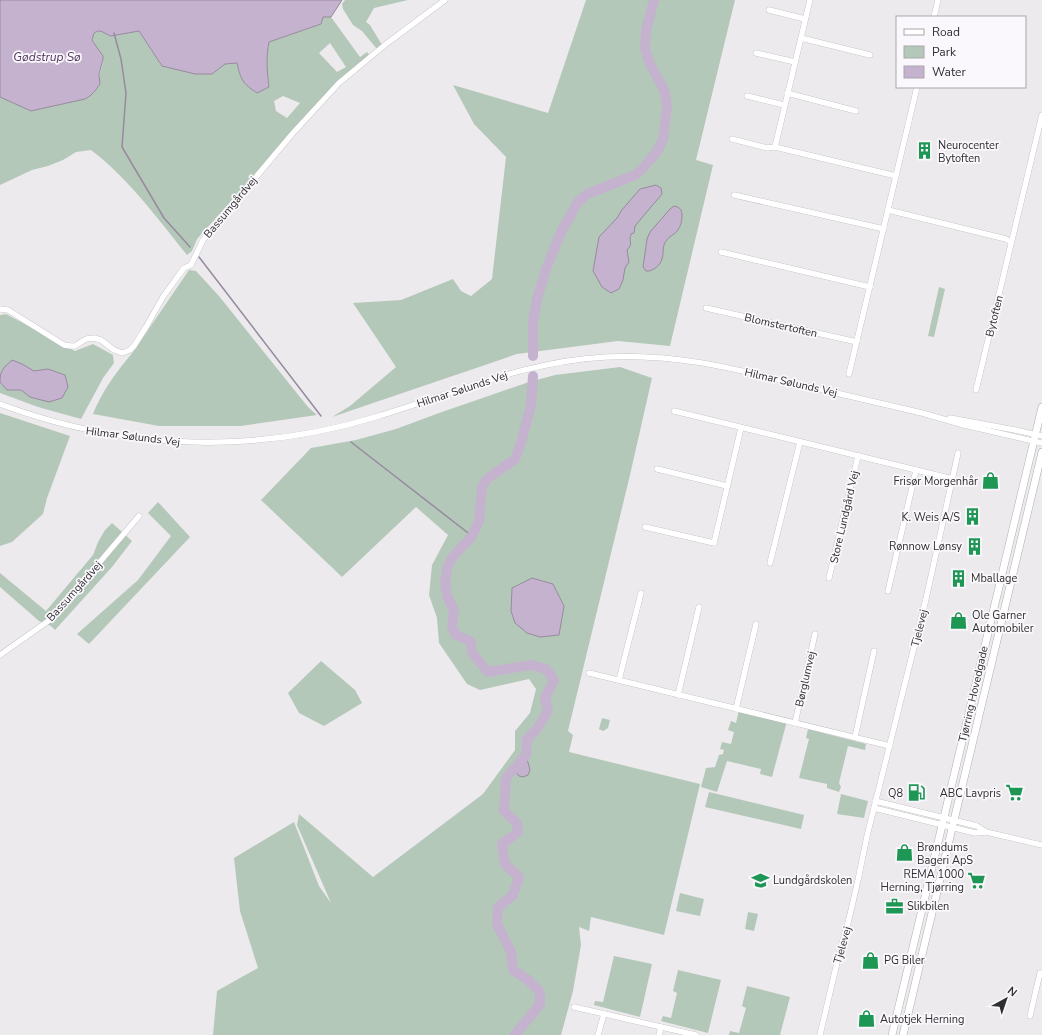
<svg xmlns="http://www.w3.org/2000/svg" width="1042" height="1035" viewBox="0 0 1042 1035" font-family="'Nunito Sans',sans-serif">
<rect width="100%" height="100%" fill="#edeaee"/>
<g fill="#b4c8b9" fill-rule="evenodd">
<path d="M345,0H408L374,8L366,22L370,25L382,45L377,49L362,31L353,25L343,9L342,4Z"/>
<path d="M586,0H735L696,160L713,165L670,346L618,341L517,354L332,417L350,406L396,367L353,303L401,300L453,279L461,291L471,296L492,279L506,157L474,124L453,85L548,113Z"/>
<path d="M323,17H331L360,57L367,52L370,56L342,78L197,239L192,251L187,255C157,218 129,179 91,150L76,152L63,160L48,166L32,170L0,185V97L31,111L100,77C99,70 105,63 102,55C99,47 86,42 96,31L101,30L111,36L139,31L162,66L212,74L225,64L237,63C241,80 243,83 257,92L269,87C267,71 266,57 269,42L321,24ZM330,43L346,67L337,72L319,53ZM283,96L300,103L287,118L276,111L274,101Z"/>
<path d="M189,270L196,271L219,296L308,407L317,415L241,426H159L93,414C102,391 117,371 133,352Z"/>
<path d="M939,287L945,289L934,337L928,336Z"/>
<path d="M6,314L75,351L93,344L113,355L114,363L103,378L81,419L38,407L0,393V315Z"/>
<path d="M620,367L652,378L630,475L568,731L573,735L569,752L700,784L664,935L591,917L589,931L579,927L581,945L573,991L561,1035H213L217,991L258,968L240,911L234,858L294,822L319,886L331,903L297,825L299,814L373,877L483,794L515,750V731L530,713L536,689L529,679L480,690L467,684L439,643L437,618L429,595L432,565L448,535L416,507L342,577L261,500L311,448L356,440L396,429L439,413L529,382L555,375Z"/>
<path d="M0,413L70,436L47,498L43,514L12,542L0,546Z"/>
<path d="M158,502L190,537L89,644L77,634L138,580L171,536L148,513Z"/>
<path d="M112,523L132,541L112,567L55,630L51,626L39,621L0,587V573L46,611L93,555L98,542L105,530Z"/>
<path d="M321,661L355,690L362,703L324,726L299,713L288,693Z"/>
<path d="M739,710L787,721L772,777L760,774L761,769L727,761L717,792L701,787L706,768L715,767L719,755L723,754L724,750L720,749L722,742L731,744L734,732L728,730L731,721L736,723Z"/>
<path d="M602,718L610,720L608,728L603,731L599,729Z"/>
<path d="M808,729L866,744L865,750L848,746L839,783L841,787L839,792L827,788V784L799,778L809,739L806,738Z"/>
<path d="M709,792L804,815L801,829L705,807Z"/>
<path d="M841,794L868,801L864,818L837,814Z"/>
<path d="M680,893L704,899L700,916L676,911Z"/>
<path d="M748,912L758,914L754,931L745,929Z"/>
<path d="M614,956L652,964L640,1017L594,1005L595,1001L603,1002Z"/>
<path d="M678,970L721,980L708,1033L661,1021L663,1016L671,1018L677,993L673,991Z"/>
<path d="M747,986L790,997L780,1035H729L730,1031L739,1033L746,1008L742,1006Z"/>
</g>
<g fill="#c4b2ce" stroke="#978a9e">
<path d="M0,0H342L331,17H323L321,24L269,42C266,57 267,72 269,87L257,93C242,83 241,80 237,63L225,64L212,74H195L162,66L139,31L111,36C104,34 101,28 94,33L92,40L98,49L101,53L103,56V59L99,74L100,84L95,91L90,96L85,99L31,111L0,97Z"/>
<path d="M656,185L661,188L662,194L635,226L634,233L631,234C628,242 634,243 627,250L629,262L625,268L623,280L619,289L611,293L602,287L593,271L599,237L617,218L621,211L640,189Z"/>
<path d="M674,206C679,207 682,209 682,215C682,223 680,229 674,234C671,236 668,238 666,241C662,246 664,253 662,259C660,266 652,272 646,271L643,267L647,239L650,232L670,209Z"/>
<path d="M12,360L22,364L34,371L48,369L65,375L68,387L62,398L49,402L30,397L21,390H7L0,382C0,369 4,368 12,360Z"/>
<path d="M532,578L553,584L564,606L559,635L540,637L527,633L515,623L511,611L512,588Z"/>
<path d="M526,755L530,770L528,775L523,777L519,776L514,769Z"/>
</g>
<g fill="none" stroke-linecap="round" stroke-linejoin="round">
<g stroke="#978a9e" stroke-width="1.5">
<path d="M114,33L121,59L126,93L122,147L164,218L190,247"/>
<path d="M199,257L321,416"/>
<path d="M351,442L472,536"/>
</g>
<g stroke="#c4b2ce" stroke-width="10">
<path d="M533,356V321L537,299L546,269L561,232L578,202L587,194L635,175L644,167L658,150L663,139L667,106L665,92L650,64L645,48L646,31L654,0"/>
<path d="M515,1035L532,1014L540,1004V992L528,980L513,970L511,952L497,924L498,907L513,895L519,877L505,864L502,844L518,832L517,823L504,811L506,778L526,755L527,739L537,729L548,711L545,698L554,680L546,669L531,665L488,672L472,653L471,642L455,634L452,627L454,610L447,596L445,583L447,569L451,559L472,536L479,521L482,487L487,479L515,459L521,443L531,405L533,376"/>
</g>
<defs>
<g id="minor">
<path d="M810,0L775,147L896,176"/>
<path d="M769,10L805,19"/>
<path d="M934,17L938,0"/>
<path d="M801,38L870,55"/>
<path d="M756,53L795,62"/>
<path d="M787,93L856,111"/>
<path d="M747,96L784,105"/>
<path d="M732,139L767,148L775,147"/>
<path d="M734,195L884,229"/>
<path d="M888,210L1006,239L1011,242"/>
<path d="M721,252L870,287"/>
<path d="M706,308L857,342"/>
<path d="M0,309L8,310L64,345L70,346H75L86,339L94,338L101,340L114,350L122,353L130,350L134,346L146,327L163,297L173,283L184,268L191,265L203,240L293,133L339,83L386,44L445,0"/>
<path d="M849,374L917,87"/>
<path d="M976,390L1042,115"/>
<path d="M0,404C123,450 253,455 379,416C455,393 526,361 606,357C675,353 736,369 802,385C842,394 882,404 922,413C936,417 950,421 964,425C990,431 1016,437 1042,443"/>
<path d="M674,411L953,479"/>
<path d="M950,418L1015,430L1042,436"/>
<path d="M657,469L727,486"/>
<path d="M645,527L714,543L741,428"/>
<path d="M770,563L800,442"/>
<path d="M829,578L858,456"/>
<path d="M888,591L916,470"/>
<path d="M0,655L51,619L59,610L139,516"/>
<path d="M589,673L890,746"/>
<path d="M619,680L641,593"/>
<path d="M678,695L699,607"/>
<path d="M736,709L756,624"/>
<path d="M795,723L815,634"/>
<path d="M855,737L874,651"/>
<path d="M875,801L977,826L986,832L1042,845"/>
<path d="M874,808L975,833L986,832"/>
<path d="M574,1007L696,1035"/>
<path d="M1030,1016L1040,973H1042"/>
<path d="M598,1035L604,1014"/>
<path d="M659,1035L661,1027"/>
<path d="M820,1035L839,954L849,919L858,880L867,836L926,599L958,453"/>
</g>
<g id="major">
<path d="M892,1035L1042,407"/>
<path d="M903,1035L950,837L1042,452"/>
</g>
</defs>
<use href="#minor" stroke="#b0aeb2" stroke-width="6"/>
<use href="#major" stroke="#b0aeb2" stroke-width="8"/>
<use href="#minor" stroke="#fff" stroke-width="5.5"/>
<use href="#major" stroke="#fff" stroke-width="7"/>
</g>
<defs>
<symbol id="building-bare" viewBox="-9 -9 18 18"><path d="M-4-6H4V6H1V3H-1V6H-4ZM-2.5-4.3h1.7v1.8h-1.7ZM.8-4.3h1.7v1.8H.8ZM-2.5-1h1.7V.8h-1.7ZM.8-1h1.7V.8H.8Z" fill="#1f9754" stroke="#faf8fc" stroke-width="2.5" paint-order="stroke"/></symbol>
<symbol id="shop-bare" viewBox="-9 -9 18 18"><path d="M-5-2.5h2.3a2.7 3.5 0 0 1 5.4 0H5L5.5 6h-11ZM-1.5-2.5h3a1.5 2.3 0 0 0-3 0Z" fill="#1f9754" stroke="#faf8fc" stroke-width="2.5" paint-order="stroke"/></symbol>
<symbol id="fuel-bare" viewBox="-9 -9 18 18"><path d="M-5.5-6h7V0h2V4h1.3V-2.5L3-4.5l.8-.8L6-3V5H2.5V1h-1V6h-7ZM-4.2-4.7v3.2H.2V-4.7Z" fill="#1f9754" stroke="#faf8fc" stroke-width="2.5" paint-order="stroke"/></symbol>
<symbol id="supermarket-bare" viewBox="-9 -9 18 18"><path d="M-6-5.5h2.5l.6 2H6L4.5 2H-2.5L-4.4-4H-6ZM-1.5 3.2a1.3 1.3 0 1 0 .1 0ZM3 3.2a1.3 1.3 0 1 0 .1 0Z" fill="#1f9754" stroke="#faf8fc" stroke-width="2.5" paint-order="stroke"/></symbol>
<symbol id="school-bare" viewBox="-9 -9 18 18"><path d="M0-5L7-2L0 1L-7-2ZM-4 1L0 2.5L4 1V4Q0 6-4 4Z" fill="#1f9754" stroke="#faf8fc" stroke-width="2.5" paint-order="stroke"/></symbol>
<symbol id="office-bare" viewBox="-9 -9 18 18"><path d="M-6-3h4V-5.5h4V-3h4V5H-6ZM-1-4.5V-3h2v-1.5ZM-6 0V1H6V0Z" fill="#1f9754" stroke="#faf8fc" stroke-width="2.5" paint-order="stroke"/></symbol>
</defs>
<g fill-rule="evenodd">
<use href="#building-bare" x="912" y="138" width="25" height="25"/>
<use href="#shop-bare" x="978" y="468" width="25" height="25"/>
<use href="#building-bare" x="960" y="504" width="25" height="25"/>
<use href="#building-bare" x="962" y="534" width="25" height="25"/>
<use href="#building-bare" x="946" y="566" width="25" height="25"/>
<use href="#shop-bare" x="946" y="608" width="25" height="25"/>
<use href="#fuel-bare" x="904" y="780" width="25" height="25"/>
<use href="#supermarket-bare" x="1002" y="780" width="25" height="25"/>
<use href="#shop-bare" x="892" y="840" width="25" height="25"/>
<use href="#school-bare" x="748" y="868" width="25" height="25"/>
<use href="#supermarket-bare" x="964" y="868" width="25" height="25"/>
<use href="#office-bare" x="882" y="894" width="25" height="25"/>
<use href="#shop-bare" x="858" y="948" width="25" height="25"/>
<use href="#shop-bare" x="854" y="1006" width="25" height="25"/>
</g>
<g text-anchor="middle" stroke-width="3.5" stroke-linejoin="round" paint-order="stroke">
<g font-size="11" fill="#2f2e2f" stroke="#faf8fc" text-anchor="start">
<text x="938" y="149">Neurocenter<tspan x="938" dy="13">Bytoften</tspan></text>
<text x="978" y="485" text-anchor="end">Frisør Morgenhår</text>
<text x="960" y="521" text-anchor="end">K. Weis A/S</text>
<text x="962" y="550" text-anchor="end">Rønnow Lønsy</text>
<text x="971" y="582">Mballage</text>
<text x="972" y="619">Ole Garner<tspan x="972" dy="13">Automobiler</tspan></text>
<text x="903" y="797" text-anchor="end">Q8</text>
<text x="1001" y="797" text-anchor="end">ABC Lavpris</text>
<text x="917" y="851">Brøndums<tspan x="917" dy="13">Bageri ApS</tspan></text>
<text x="964" y="878" text-anchor="end">REMA 1000<tspan x="964" dy="13">Herning, Tjørring</tspan></text>
<text x="773" y="884">Lundgårdskolen</text>
<text x="907" y="910">Slikbilen</text>
<text x="884" y="964">PG Biler</text>
<text x="880" y="1023">Autotjek Herning</text>
</g>
<g font-size="11" fill="#2f2e2f" stroke="#faf8fc">
<text transform="translate(230 207) rotate(-50)" y="4">Bassumgårdvej</text>
<text transform="translate(994 316) rotate(-76)" y="4">Bytoften</text>
<text transform="translate(781 325) rotate(13)" y="4">Blomstertoften</text>
<text transform="translate(791 382) rotate(13)" y="4">Hilmar Sølunds Vej</text>
<text transform="translate(462 389) rotate(-18)" y="4">Hilmar Sølunds Vej</text>
<text transform="translate(133 436) rotate(7)" y="4">Hilmar Sølunds Vej</text>
<text transform="translate(844 517) rotate(-77)" y="4">Store Lundgård Vej</text>
<text transform="translate(74 591) rotate(-48)" y="4">Bassumgårdvej</text>
<text transform="translate(919 628) rotate(-76)" y="4">Tjelevej</text>
<text transform="translate(805 679) rotate(-77)" y="4">Børglumvej</text>
<text transform="translate(973 694) rotate(-77)" y="4">Tjørring Hovedgade</text>
<text transform="translate(842 945) rotate(-74)" y="4">Tjelevej</text>
</g>
<g font-size="12" font-style="italic" fill="#4e345c" stroke="#faf8fc">
<text x="47" y="61">Gødstrup Sø</text>
</g>
</g>
<rect x="896" y="16" width="130" height="72" fill="#faf8fc" stroke="#a9a7aa"/>
<rect x="904" y="29" width="20" height="6" fill="#ffffff" stroke="#a9a7aa"/>
<text x="932" y="36" font-size="12" fill="#2f2e2f">Road</text>
<rect x="904" y="46" width="20" height="12" fill="#b4c8b9" stroke="#a9a7aa"/>
<text x="932" y="56" font-size="12" fill="#2f2e2f">Park</text>
<rect x="904" y="66" width="20" height="12" fill="#c4b2ce" stroke="#a9a7aa"/>
<text x="932" y="76" font-size="12" fill="#2f2e2f">Water</text>
<g transform="translate(1006 999) rotate(40)" stroke="#faf8fc" stroke-width="3" paint-order="stroke">
<path d="M0-3L7 15L0 10L-7 15Z" fill="#2f2e2f"/>
<text y="-6" font-size="11" font-weight="bold" text-anchor="middle" fill="#2f2e2f">N</text>
</g>
</svg>
